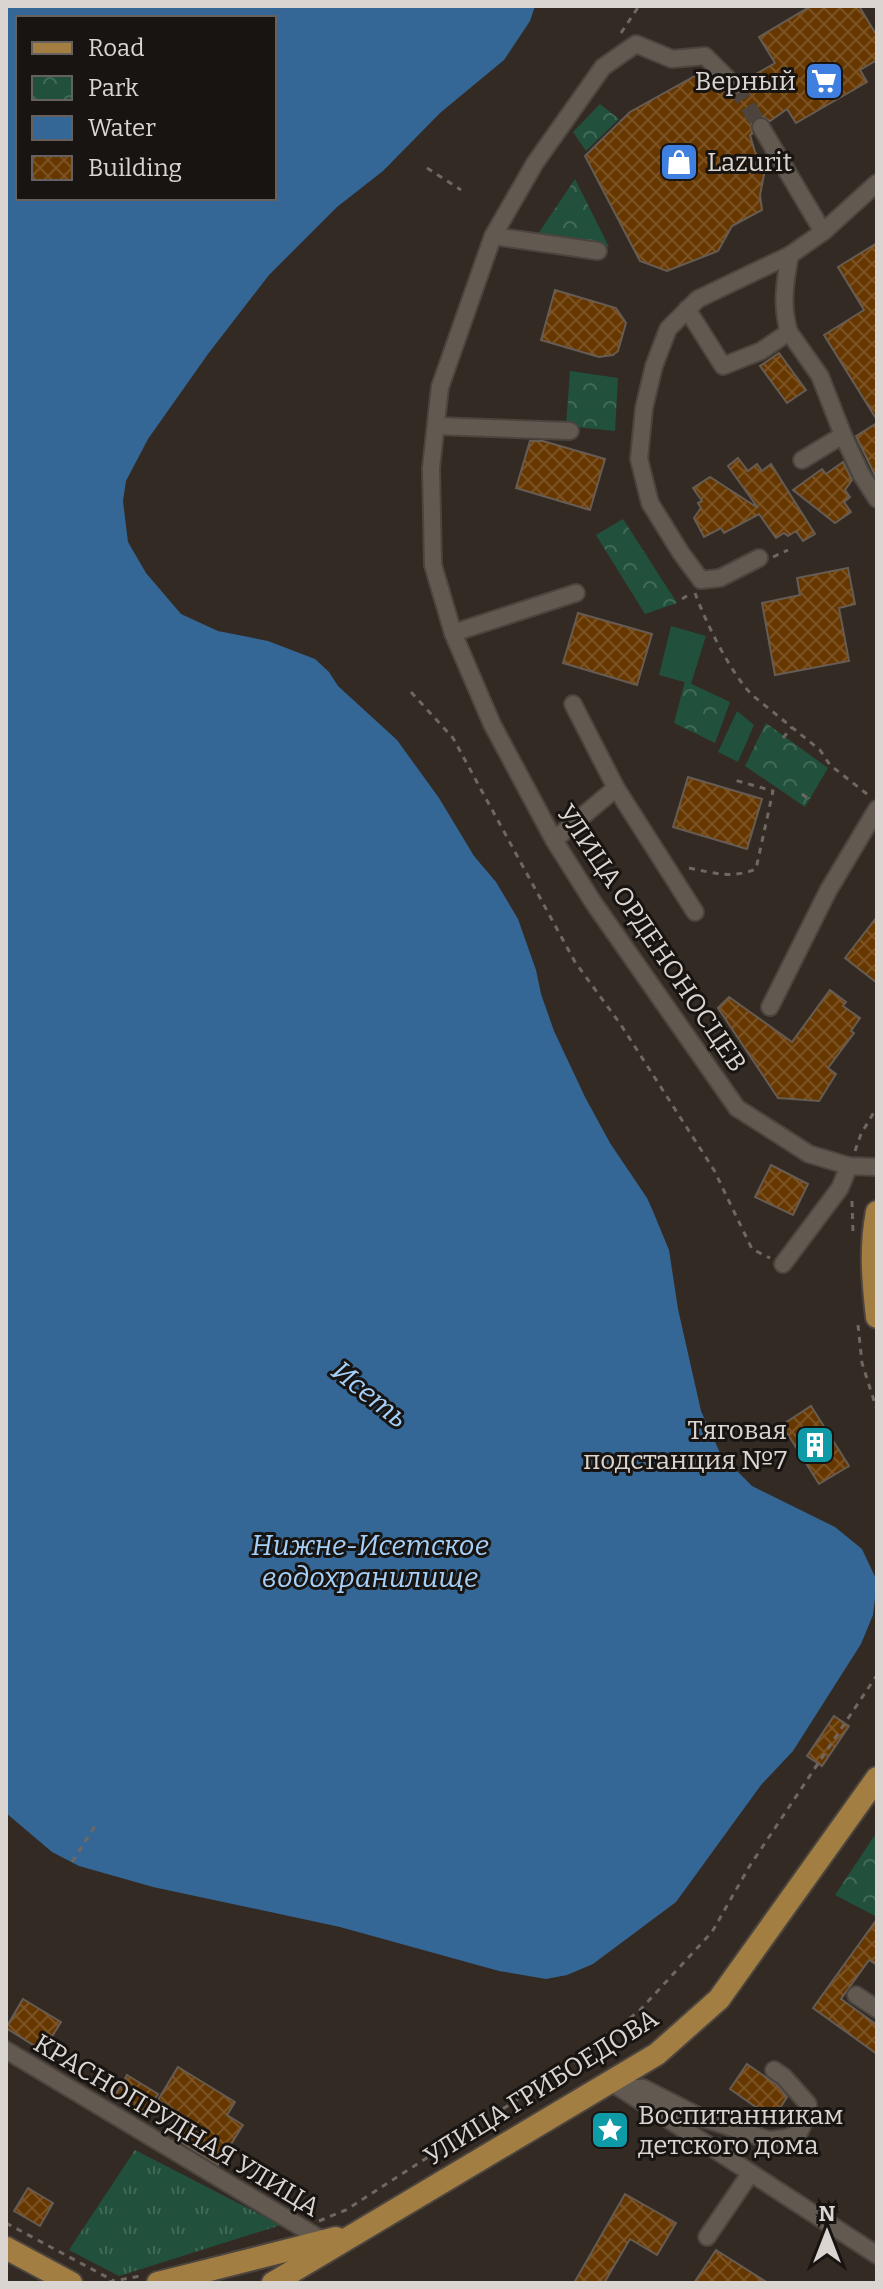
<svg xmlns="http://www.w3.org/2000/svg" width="883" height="2289" viewBox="0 0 883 2289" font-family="Bitter,serif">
<defs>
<pattern id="grass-tufts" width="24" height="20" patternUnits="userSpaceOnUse" patternTransform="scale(2)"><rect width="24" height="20" fill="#21513c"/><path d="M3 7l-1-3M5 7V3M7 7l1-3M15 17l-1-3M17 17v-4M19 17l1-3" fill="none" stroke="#416957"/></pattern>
<pattern id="park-crowns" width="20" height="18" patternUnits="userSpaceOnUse" patternTransform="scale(2)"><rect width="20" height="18" fill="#21513c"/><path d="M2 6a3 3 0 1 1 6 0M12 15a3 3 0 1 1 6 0" fill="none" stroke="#416957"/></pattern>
<pattern id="building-cross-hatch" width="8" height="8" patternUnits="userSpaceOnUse" patternTransform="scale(2)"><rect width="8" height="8" fill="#673700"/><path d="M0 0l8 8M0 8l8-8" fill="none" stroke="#7c5324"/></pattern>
</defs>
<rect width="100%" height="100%" fill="#332a23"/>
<path fill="url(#grass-tufts)" d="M135,2150L281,2225L119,2276L69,2250Z"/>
<g fill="url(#park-crowns)">
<path d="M600,104L619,119L586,151L573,132Z"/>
<path d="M575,179L609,247L538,234Z"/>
<path d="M570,371L618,378L615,431L566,426Z"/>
<path d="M623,519L677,603L645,614L596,535Z"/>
<path d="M685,681L730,702L715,743L674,723Z"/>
<path d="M766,723L828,768L805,807L745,766Z"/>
<path d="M877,1832V1917L835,1895Z"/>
</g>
<g fill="#21513c">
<path d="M671,626L706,636L691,684L659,675Z"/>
<path d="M737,711L754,725L738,762L718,752Z"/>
</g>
<path fill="#346795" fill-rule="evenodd" d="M6,6H535L530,21L504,60L440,113L383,171L337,207L269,275L208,354L148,439L126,481L123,501L128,542L146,573L181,614L218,631L268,641L315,659L329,672L338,686L397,740L439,798L474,856L496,882L518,919L536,970L541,994L554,1031L585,1097L610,1143L647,1198L652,1209L669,1250L678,1309L701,1411L721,1455L752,1486L835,1527L862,1549L877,1581L873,1615L861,1644L793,1751L761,1785L676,1902L593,1964L567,1975L546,1979L499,1971L340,1927L153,1887L79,1866L52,1852L6,1813ZM18,18H274V198H18Z"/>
<g fill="url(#building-cross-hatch)" stroke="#665c54" stroke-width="2">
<path d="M811,6H859L877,36V60L860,70L867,82L796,123L787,109L770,121L762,116L755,118L751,122L752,134L750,135L755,152L765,169L760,195L762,210L732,226L718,251L667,271L640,261L585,156L630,112L704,71L724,92L733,97L742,94L746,88L744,81L775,63L759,37Z"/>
<path d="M877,243V420L824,335L864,310L838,267Z"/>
<path d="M555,290L616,308L626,323L618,351L613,355L599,357L541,340Z"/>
<path d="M779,353L806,390L787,403L760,366Z"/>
<path d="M877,423V479L856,436Z"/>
<path d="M530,441H543L605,459L590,510L516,488Z"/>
<path d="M738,458L748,471L757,464L762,471L771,464L815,534L803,541L796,531L788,536L784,533L776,538L759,514L724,533L721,528L704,537L694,518L701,508L698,503L702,501L693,488L710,477L758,508L728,466Z"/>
<path d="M843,462L852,480L845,490L850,497L844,502L851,512L835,523L793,490L822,469L826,474Z"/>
<path d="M848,568L855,604L839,608L849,661L775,675L762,603L800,595L797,578Z"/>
<path d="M578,613L652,634L637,685L563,663Z"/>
<path d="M688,777L762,799L747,849L673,827Z"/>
<path d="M877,917V983L845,958Z"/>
<path d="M830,990L846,1002L843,1006L860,1018L851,1031L854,1033L828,1068L836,1074L819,1101L778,1098L718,1008L729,997L792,1042Z"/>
<path d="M771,1165L808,1184L793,1215L755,1197Z"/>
<path d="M811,1406L849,1466L819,1484L782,1425Z"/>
<path d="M834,1716L849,1726L822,1766L807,1756Z"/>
<path d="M877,1919V1965L869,1960L841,1999L877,2025V2054L813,2008Z"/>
<path d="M23,1999L61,2022L43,2051L6,2028Z"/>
<path d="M747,2064L777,2085L787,2097L773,2119L730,2089Z"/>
<path d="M178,2067L235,2102L227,2115L243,2125L218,2165L176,2139L189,2119L158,2100Z"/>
<path d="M127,2075L158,2094L145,2114L115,2096Z"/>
<path d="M28,2188L53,2203L40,2226L14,2211Z"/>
<path d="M625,2194L676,2223L657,2255L630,2239L604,2283H574Z"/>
<path d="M716,2250L768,2283H694Z"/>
</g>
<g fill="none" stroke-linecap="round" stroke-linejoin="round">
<path stroke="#4c443d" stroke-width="16" stroke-dasharray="16 8" stroke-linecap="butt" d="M735,86L761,127"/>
<defs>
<g id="minor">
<path d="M735,86L705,56L672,59L636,44L603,67L535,163L493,236L440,387L431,468L433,565L453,633L492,724L554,840L593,902L737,1108L809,1154L849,1166L877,1167"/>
<path d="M761,127L823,232"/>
<path d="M493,236L598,251"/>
<path d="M687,309L723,366L761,351L789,332L820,376L843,435L861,474L877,499"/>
<path d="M789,332C781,306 785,281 790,255"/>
<path d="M436,426L570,431"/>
<path d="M802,460L843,435"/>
<path d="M759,558L720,578L701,580L681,553L650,503L639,459L644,408L654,366L668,329L698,299L790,255L823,232L877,183"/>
<path d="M453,633L576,593"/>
<path d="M616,788L695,912"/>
<path d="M554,840L616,788L573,704"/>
<path d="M770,1007L828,891L877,809"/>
<path d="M783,1264L840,1188L849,1166"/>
<path d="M856,1995L877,2009"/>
<path d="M6,2050L324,2241"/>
<path d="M611,2082L877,2255"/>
<path d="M620,2088H643L702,2118L769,2140L786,2138L799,2133L808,2113V2104L784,2077L774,2070"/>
<path d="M707,2237L750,2174"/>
</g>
<g id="major">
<path d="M877,1212C870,1247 873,1282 877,1317"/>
<path d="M6,2248L71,2283"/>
<path d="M158,2283L336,2238"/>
<path d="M273,2283L657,2054L719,1999L877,1778"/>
</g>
</defs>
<use href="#minor" stroke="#4c453f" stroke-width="20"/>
<use href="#major" stroke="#4c453f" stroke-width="26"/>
<g stroke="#6f6761" stroke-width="3" stroke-dasharray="6 6" stroke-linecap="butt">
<path d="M621,33L639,6"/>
<path d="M427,168L461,190"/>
<path d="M773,557L788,550"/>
<path d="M695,593C706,623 730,672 752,695L820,750L830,765L867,794"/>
<path d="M682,599L691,593"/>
<path d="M411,692L453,738L575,962L621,1025L714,1170L752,1249L770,1258"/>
<path d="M783,738L792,727"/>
<path d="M802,794L811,801"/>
<path d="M689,868C715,873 731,879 756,869L773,791L731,779"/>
<path d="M855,1151L861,1134L877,1107"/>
<path d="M852,1201L853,1233"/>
<path d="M858,1325L862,1363L877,1410"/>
<path d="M72,1862L97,1823"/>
<path d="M319,2221L346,2210L574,2063L640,2010L712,1932L749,1867L877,1675"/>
<path d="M6,2223L114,2281"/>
<path d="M109,2282L140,2276"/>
</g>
<use href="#minor" stroke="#625951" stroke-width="16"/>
<use href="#major" stroke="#a37e43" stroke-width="22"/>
</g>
<defs>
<symbol id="supermarket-square" viewBox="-11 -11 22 22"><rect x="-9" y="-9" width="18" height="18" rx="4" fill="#3f7fe0" stroke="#181411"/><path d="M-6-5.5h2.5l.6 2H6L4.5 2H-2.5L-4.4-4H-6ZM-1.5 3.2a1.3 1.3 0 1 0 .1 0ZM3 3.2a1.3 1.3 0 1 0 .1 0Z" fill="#fff"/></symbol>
<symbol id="shop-square" viewBox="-11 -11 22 22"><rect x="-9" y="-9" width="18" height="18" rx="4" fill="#3f7fe0" stroke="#181411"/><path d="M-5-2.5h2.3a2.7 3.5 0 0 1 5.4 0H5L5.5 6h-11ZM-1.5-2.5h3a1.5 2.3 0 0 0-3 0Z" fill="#fff"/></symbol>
<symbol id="building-square" viewBox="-11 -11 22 22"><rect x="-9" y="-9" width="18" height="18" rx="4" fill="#0f9aa8" stroke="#181411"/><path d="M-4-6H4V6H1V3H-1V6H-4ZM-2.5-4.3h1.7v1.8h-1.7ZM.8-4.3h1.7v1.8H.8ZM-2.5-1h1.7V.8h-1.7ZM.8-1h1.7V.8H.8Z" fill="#fff"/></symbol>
<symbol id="sight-square" viewBox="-11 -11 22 22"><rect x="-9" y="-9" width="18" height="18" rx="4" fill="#0f9aa8" stroke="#181411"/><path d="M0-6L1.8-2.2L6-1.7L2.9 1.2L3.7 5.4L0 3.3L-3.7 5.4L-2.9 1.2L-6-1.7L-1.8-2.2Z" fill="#fff"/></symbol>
</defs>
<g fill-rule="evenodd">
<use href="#supermarket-square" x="802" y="59" width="44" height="44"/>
<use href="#shop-square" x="657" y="140" width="44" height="44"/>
<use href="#building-square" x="793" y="1423" width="44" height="44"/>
<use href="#sight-square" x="588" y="2108" width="44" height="44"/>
</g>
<g text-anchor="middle" stroke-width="6" stroke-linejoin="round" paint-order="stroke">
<g font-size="26" fill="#dbd5d1" stroke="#181411" text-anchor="end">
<text x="796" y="90">Верный</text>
<text x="707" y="171" text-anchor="start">Lazurit</text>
<text x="787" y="1439">Тяговая<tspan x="787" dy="30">подстанция №7</tspan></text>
<text x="638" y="2124" text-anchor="start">Воспитанникам<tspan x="638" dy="30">детского дома</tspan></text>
</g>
<g font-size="26" fill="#dbd5d1" stroke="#181411">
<text transform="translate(652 938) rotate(56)" y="9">УЛИЦА ОРДЕНОНОСЦЕВ</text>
<text transform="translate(541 2087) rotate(-32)" y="9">УЛИЦА ГРИБОЕДОВА</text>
<text transform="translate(177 2125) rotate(31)" y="9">КРАСНОПРУДНАЯ УЛИЦА</text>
</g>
<g font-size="28" font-style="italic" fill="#a5d0f9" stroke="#181411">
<text transform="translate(370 1394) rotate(39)" y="10">Исеть</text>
<text x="370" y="1555">Нижне-Исетское<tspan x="370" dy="32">водохранилище</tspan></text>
</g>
</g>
<rect width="883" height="2289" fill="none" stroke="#dbd5d1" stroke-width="16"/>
<rect x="16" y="16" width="260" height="184" fill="#181411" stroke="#66615e" stroke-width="2"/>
<rect x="32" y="42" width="40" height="12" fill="#a37e43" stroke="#66615e" stroke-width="2"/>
<text x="88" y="56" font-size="24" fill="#dbd5d1">Road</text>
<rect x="32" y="76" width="40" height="24" fill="url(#park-crowns)" stroke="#66615e" stroke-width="2"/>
<text x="88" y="96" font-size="24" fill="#dbd5d1">Park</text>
<rect x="32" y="116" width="40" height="24" fill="#346795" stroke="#66615e" stroke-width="2"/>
<text x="88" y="136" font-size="24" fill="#dbd5d1">Water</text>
<rect x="32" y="156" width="40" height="24" fill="url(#building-cross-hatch)" stroke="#66615e" stroke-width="2"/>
<text x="88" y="176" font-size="24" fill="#dbd5d1">Building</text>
<g transform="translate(827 2233)" stroke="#181411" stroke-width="6" paint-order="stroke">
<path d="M0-6L14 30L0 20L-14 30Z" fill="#dbd5d1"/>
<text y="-12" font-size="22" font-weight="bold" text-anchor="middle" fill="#dbd5d1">N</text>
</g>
</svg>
